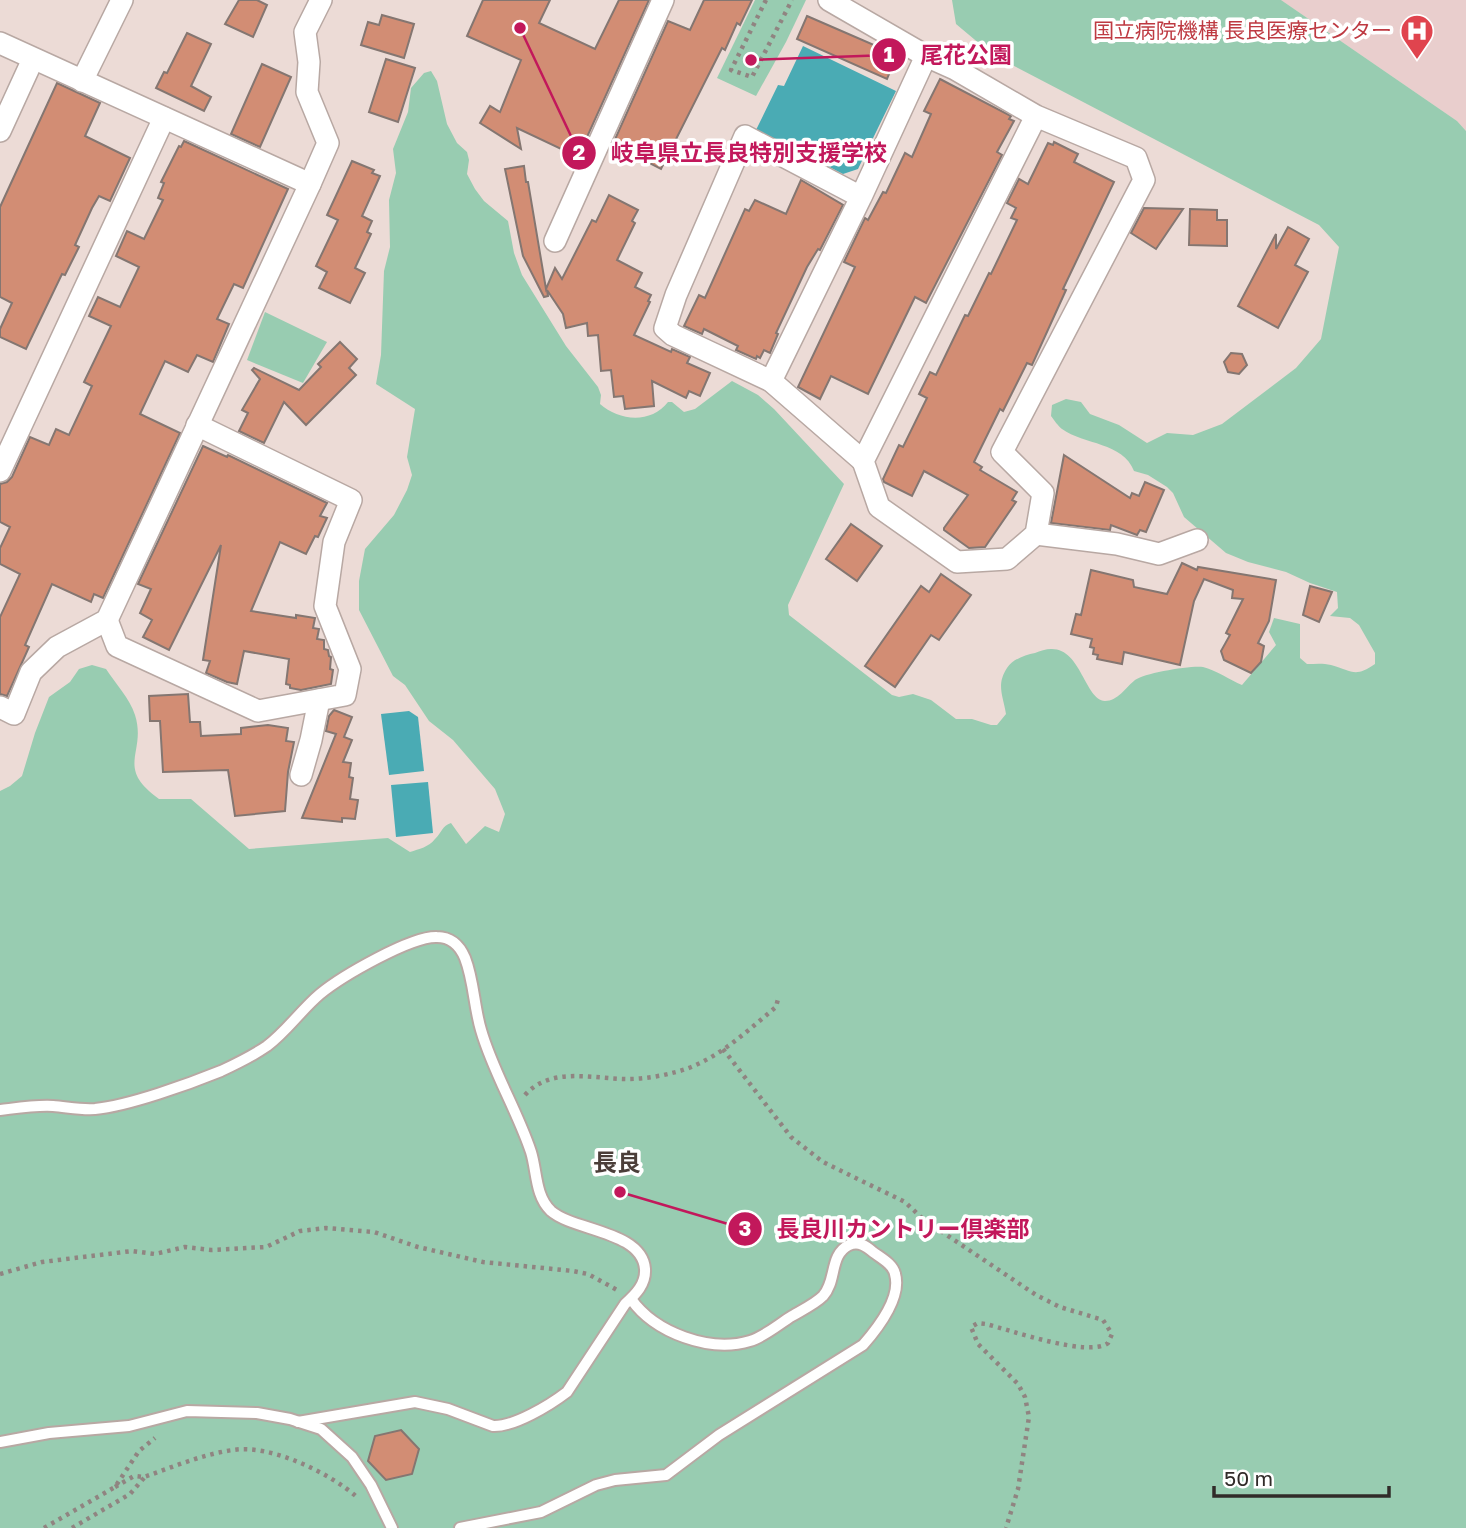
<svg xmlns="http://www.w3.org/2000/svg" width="1466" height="1528" viewBox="0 0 1466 1528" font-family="'Golos Text','Noto Sans JP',sans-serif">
<rect width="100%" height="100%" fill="#ecdbd6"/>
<path fill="#e9cecd" d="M1281,0H1466V131L1457,121Z"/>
<g fill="#98ccb1">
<path d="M755,0H806L786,42L756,96L717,78Z"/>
<path d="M952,0H1281L1457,121L1466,131V1528H0V791L10,786L22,776L35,733L49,697L70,682L79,669L92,665L106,669C115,683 130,699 135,715C147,753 114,767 159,799H191L249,849L388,838L410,852C419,849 429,847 435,839C442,832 442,826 451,823L466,844L485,826L499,832L505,814L495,789L453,740L429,721L405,685L393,676L359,610V581L365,549L394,515L407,490L412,475L407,457L415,409L376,384L381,355L384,271L390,247L389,200L396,173L393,149L408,112L411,88L424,73L431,71L437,81L447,124L457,143L467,152L469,160L467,174L475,189L484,201L508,221L514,253L522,275L566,346L598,387L601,395L600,404C619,421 651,424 668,402H672L684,412L695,409L732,381L758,395L774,409L844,484L788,605L789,615L892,695L899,697L913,694L931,700L956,719H972L991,725H997L1006,714C1003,695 996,685 1007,668C1013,659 1025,655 1035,653C1040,651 1046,649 1051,649C1081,648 1085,700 1105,701C1118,701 1126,687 1135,680C1144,673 1192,665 1203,667C1216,670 1230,680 1242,685L1276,645L1269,632L1274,618L1300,624V658L1307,664C1315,664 1323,663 1331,665C1352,671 1355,678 1375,664V653L1359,625L1350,618L1330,616L1338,608L1337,592L1310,583L1286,572L1248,562L1226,553L1184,517L1173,493L1167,487L1148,475L1134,471C1123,442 1084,445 1062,429C1058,426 1054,420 1051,416L1052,405L1066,399L1081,402L1090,414L1119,425L1147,443L1167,433L1193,435L1222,424L1296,368L1321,339L1339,247L1319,225L993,55L956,24Z"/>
<path d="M265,312L327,342L303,383L247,360Z"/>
</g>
<g fill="#4aabb4">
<path d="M803,46L896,91L858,169L843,174L756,130L778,85L784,86Z"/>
<path d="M409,711L418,717L424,771L389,775L381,714Z"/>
<path d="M428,782L433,833L396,837L391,785Z"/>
</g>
<g fill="#d28d74" stroke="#847671" stroke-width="2">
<path d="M239,0H257L267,5L253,37L225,24Z"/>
<path d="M483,0H550L539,23L595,49L619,0H649L578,157L517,128L521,149L480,123L490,106L500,112L521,60L467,36Z"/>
<path d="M704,0H752L740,25L737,23L725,50L722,48L661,169L628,152L627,154L612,146L668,21L690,30Z"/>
<path d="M382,15L414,24L404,58L361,45L368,22L379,25Z"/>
<path d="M807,16L897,55L887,79L797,39Z"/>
<path d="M187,33L211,44L191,86L211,97L204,111L156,88L164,72L167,73Z"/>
<path d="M386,59L415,68L398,122L369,112Z"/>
<path d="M262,64L291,77L260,147L231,134Z"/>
<path d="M940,79L1011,116L1009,119L1014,121L997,152L1002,155L926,303L915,297L868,394L831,376L820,399L798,387L855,267L844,262L865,218L868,220L883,192L886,193L905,153L912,157L931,114L924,111Z"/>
<path d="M57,83L100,103L85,136L130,158L110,201L99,196L92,208L75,245L79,247L65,275L62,274L26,349L0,337V329L12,303L0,297V207Z"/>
<path d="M184,141L288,189L243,288L234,284L217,319L229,324L213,362L197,355L188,372L165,361L140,414L180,433L103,598L94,594L91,602L52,584L25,645L29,647L7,696L0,694V617L20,574L0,564V548L10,527L0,522V484L7,482L12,477L30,437L49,445L56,429L69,435L92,386L84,382L111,326L89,316L98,297L120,307L139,267L116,256L127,231L144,239L163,200L158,198L164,183L161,182L179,146L181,147Z"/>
<path d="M1054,142L1078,154L1074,162L1114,182L1063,289L1066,290L1032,365L1027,363L1003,411L1000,409L974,462L982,467L980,470L1017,492L1012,500L1016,502L985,547L969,548L944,530V528L968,495L924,471L912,496L884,482L883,479L899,445L903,447L927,398L919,394L930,372L936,375L965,315L968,316L989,273L991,274L1017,220L1011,218L1016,208L1007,203L1019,179L1028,184L1048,143L1053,145Z"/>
<path d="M352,161L374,170L372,173L380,176L362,216L372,221L367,232L371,234L355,268L365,273L350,303L319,288L327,272L316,266L338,220L327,215Z"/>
<path d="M524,166L526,182H528L546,289L555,268L562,279L592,220L596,222L609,195L638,210L632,221L635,223L617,260L642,273L635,287L651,295L648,301L650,302L634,335L671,352L672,349L690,357L687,363L710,373L700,396L689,391L686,398L652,381L654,406L625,409L623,396L614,397L611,370L601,371L598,335L588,336L587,323L566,328L563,314L547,290L548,296L544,297L523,256L505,169Z"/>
<path d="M801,180L843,205L820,250L818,249L807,267L776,333L778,334L770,353L764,350L760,358L757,356L756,359L736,350L738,346L704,329L702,334L684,326L699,295L705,298L745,209L749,211L755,200L786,214Z"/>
<path d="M1144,208L1183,209L1156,249L1131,233Z"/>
<path d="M1190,209L1217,210V220H1227V246L1189,245Z"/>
<path d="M1288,227L1309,239L1295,265L1308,272L1278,328L1238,306L1276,234V249Z"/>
<path d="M340,342L357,359L349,368L356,375L306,425L284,402L264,443L239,431L248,413L242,410L260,379L252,370L254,368L299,390L321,367L318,364Z"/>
<path d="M1231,353L1242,354L1247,365L1239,374L1228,372L1224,362Z"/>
<path d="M203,446L227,457L228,455L327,503L320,516L327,518L318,537L315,536L306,554L280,542L251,611L296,618V615L315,618L313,628L319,629L317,639L324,640V649L328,650L329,656L331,657L330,669L333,670L331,684L301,690L290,688V685L286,684L289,659L244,651L237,684L227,682L206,673L210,661L203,660L221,545L169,650L143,637L152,620L140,613L151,589L138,584Z"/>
<path d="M1064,455L1130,498L1132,493L1139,496L1145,482L1164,490L1146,532L1140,530L1137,535L1111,525L1110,530L1051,523Z"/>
<path d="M851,524L882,546L857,581L826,559Z"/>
<path d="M1182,563L1197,570L1198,567L1276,580L1269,621L1258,643L1264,646L1261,662L1251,673L1224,660L1221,651L1230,635L1226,633L1243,599L1232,598L1233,590L1204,579L1194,601L1180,665L1124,652L1122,664L1097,659L1098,655L1093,654L1094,648L1090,647L1092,639L1071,634L1076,614L1081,615L1091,570L1133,580L1134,587L1167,594Z"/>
<path d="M941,574L971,595L939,640L931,635L895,687L865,666L921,586L929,592Z"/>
<path d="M1310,586L1332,592L1319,622L1303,615Z"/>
<path d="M188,694L190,722H200L201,736L241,734V728L268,725L288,728L286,741L294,742L288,772L285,811L235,816L228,770L163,772L160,721H150L149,696Z"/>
<path d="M334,710L352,717L344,737L352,740L343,762L351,763L349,777L353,778L350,799L358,800L355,819L342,818V822L302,818L336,734L326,731L329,716Z"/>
<path d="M401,1430L419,1449L412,1474L386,1480L368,1461L375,1436Z"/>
</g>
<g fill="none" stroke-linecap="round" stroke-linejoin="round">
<defs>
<g id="lane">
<path d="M0,1110C17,1108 35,1105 53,1106C67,1107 80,1110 95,1109C128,1106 189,1084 221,1071C236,1064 254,1055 267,1046C287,1031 301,1010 320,994C342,976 411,936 437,937C451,937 460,946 465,958C474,981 474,1007 481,1030C493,1072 517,1110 531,1152C537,1171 535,1196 551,1211C574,1231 642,1231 645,1269C646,1284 636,1294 625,1304L567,1392C550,1405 514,1427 493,1426L448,1409L415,1402L298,1422"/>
<path d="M0,1442L49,1433L129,1426L187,1411L257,1413L290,1419L321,1429L352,1457L371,1485L392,1528"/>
<path d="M460,1528L541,1512L596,1485L615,1480L666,1475L719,1435L863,1345C877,1329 902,1298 895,1274C893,1264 881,1258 873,1252C866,1246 859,1241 849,1245C829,1255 837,1281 823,1296C815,1304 802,1310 792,1316C779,1324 764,1337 750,1341C710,1353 655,1333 631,1299"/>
</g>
<g id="street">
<path d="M829,0L926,56L861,197L771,381L673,335L665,328L676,295L745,136L861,197"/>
<path d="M0,43L310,184"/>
<path d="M926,56L955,69L1036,116L1136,158L1144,180L1002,452L1043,493L1036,534L1007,559L957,562L879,507L863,461L1036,116"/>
<path d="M82,81L122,0"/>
<path d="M0,131L33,59"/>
<path d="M555,241L663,0"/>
<path d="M771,381L863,461"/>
<path d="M0,471L164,118"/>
<path d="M1036,534L1117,544L1159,554L1197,540"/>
<path d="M107,620L117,646L258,711L345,695L350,669L325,606L334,542L351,500L197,425"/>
<path d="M0,707L14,714L31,672L57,647L107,620L310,184L328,143L307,92L309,62L305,32L321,0"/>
<path d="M301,775L311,740L319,700"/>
</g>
</defs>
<use href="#lane" stroke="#b8a8a3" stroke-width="14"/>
<use href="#street" stroke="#b8a8a3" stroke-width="24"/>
<g stroke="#908481" stroke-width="4.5" stroke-dasharray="3.5 5" stroke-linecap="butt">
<path d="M766,0L731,70L752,77L792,0"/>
<path d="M723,1049L791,1137L823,1162L905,1202L923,1219L1036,1295L1060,1307L1103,1320L1112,1334L1108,1343C1089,1358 1010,1330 986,1324L978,1323L971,1327L978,1344L1018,1384L1025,1397L1029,1417L1018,1489L1006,1528"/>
<path d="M525,1095C551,1066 593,1079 628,1079C644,1079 661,1076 676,1072C715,1062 746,1032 776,1007L778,999"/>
<path d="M0,1274L42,1262L132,1251L155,1254L185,1247L211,1250L266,1247L300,1231L326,1228L374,1232L418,1247L483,1262L573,1271L588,1274L619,1291"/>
<path d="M115,1487L134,1476L144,1477C173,1467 203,1454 233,1450C271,1444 330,1473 358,1498"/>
<path d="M44,1528L115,1487L139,1451L155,1438"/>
<path d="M72,1528L130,1494L144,1478"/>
</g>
<use href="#lane" stroke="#fff" stroke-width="10"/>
<use href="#street" stroke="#fff" stroke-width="21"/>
</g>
<defs>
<symbol id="hospital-pin" viewBox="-11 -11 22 30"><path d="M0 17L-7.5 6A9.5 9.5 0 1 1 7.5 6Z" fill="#e0444e" stroke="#fff"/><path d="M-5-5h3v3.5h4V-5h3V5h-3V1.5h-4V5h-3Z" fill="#fff"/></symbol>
</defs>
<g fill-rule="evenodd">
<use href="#hospital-pin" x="1398" y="12" width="38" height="52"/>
</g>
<g text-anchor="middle" stroke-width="7" stroke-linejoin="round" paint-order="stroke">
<g font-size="21" fill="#be3a42" stroke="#fff" text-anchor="end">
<text x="1392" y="38">国立病院機構 長良医療センター</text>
</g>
<g font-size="24" font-weight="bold" fill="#4b3e39" stroke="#fff">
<text x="617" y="1171">長良</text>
</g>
</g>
<path fill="none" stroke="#c2185b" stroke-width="2.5" d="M751 60L889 55M520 28L579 153M620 1192L745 1229"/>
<g fill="#c2185b" stroke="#fff" stroke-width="2.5">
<circle cx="751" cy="60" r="7"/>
<circle cx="520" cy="28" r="7"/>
<circle cx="620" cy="1192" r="7"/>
<circle cx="889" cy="55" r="18"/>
<circle cx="579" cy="153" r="18"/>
<circle cx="745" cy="1229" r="18"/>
</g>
<g font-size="21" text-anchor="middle" font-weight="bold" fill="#fff">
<text x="889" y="62">1</text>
<text x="579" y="160">2</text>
<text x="745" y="1236">3</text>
</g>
<g font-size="23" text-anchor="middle" font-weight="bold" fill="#c2185b" stroke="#fff" stroke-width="7" stroke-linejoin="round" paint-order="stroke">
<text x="966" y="63">尾花公園</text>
<text x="749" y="161">岐阜県立長良特別支援学校</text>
<text x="903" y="1237">長良川カントリー倶楽部</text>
</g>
<path d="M1214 1486v10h175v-10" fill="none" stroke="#312b29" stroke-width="3.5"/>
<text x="1224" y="1486" font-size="21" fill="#312b29" stroke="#ffffff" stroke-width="5" paint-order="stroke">50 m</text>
</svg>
